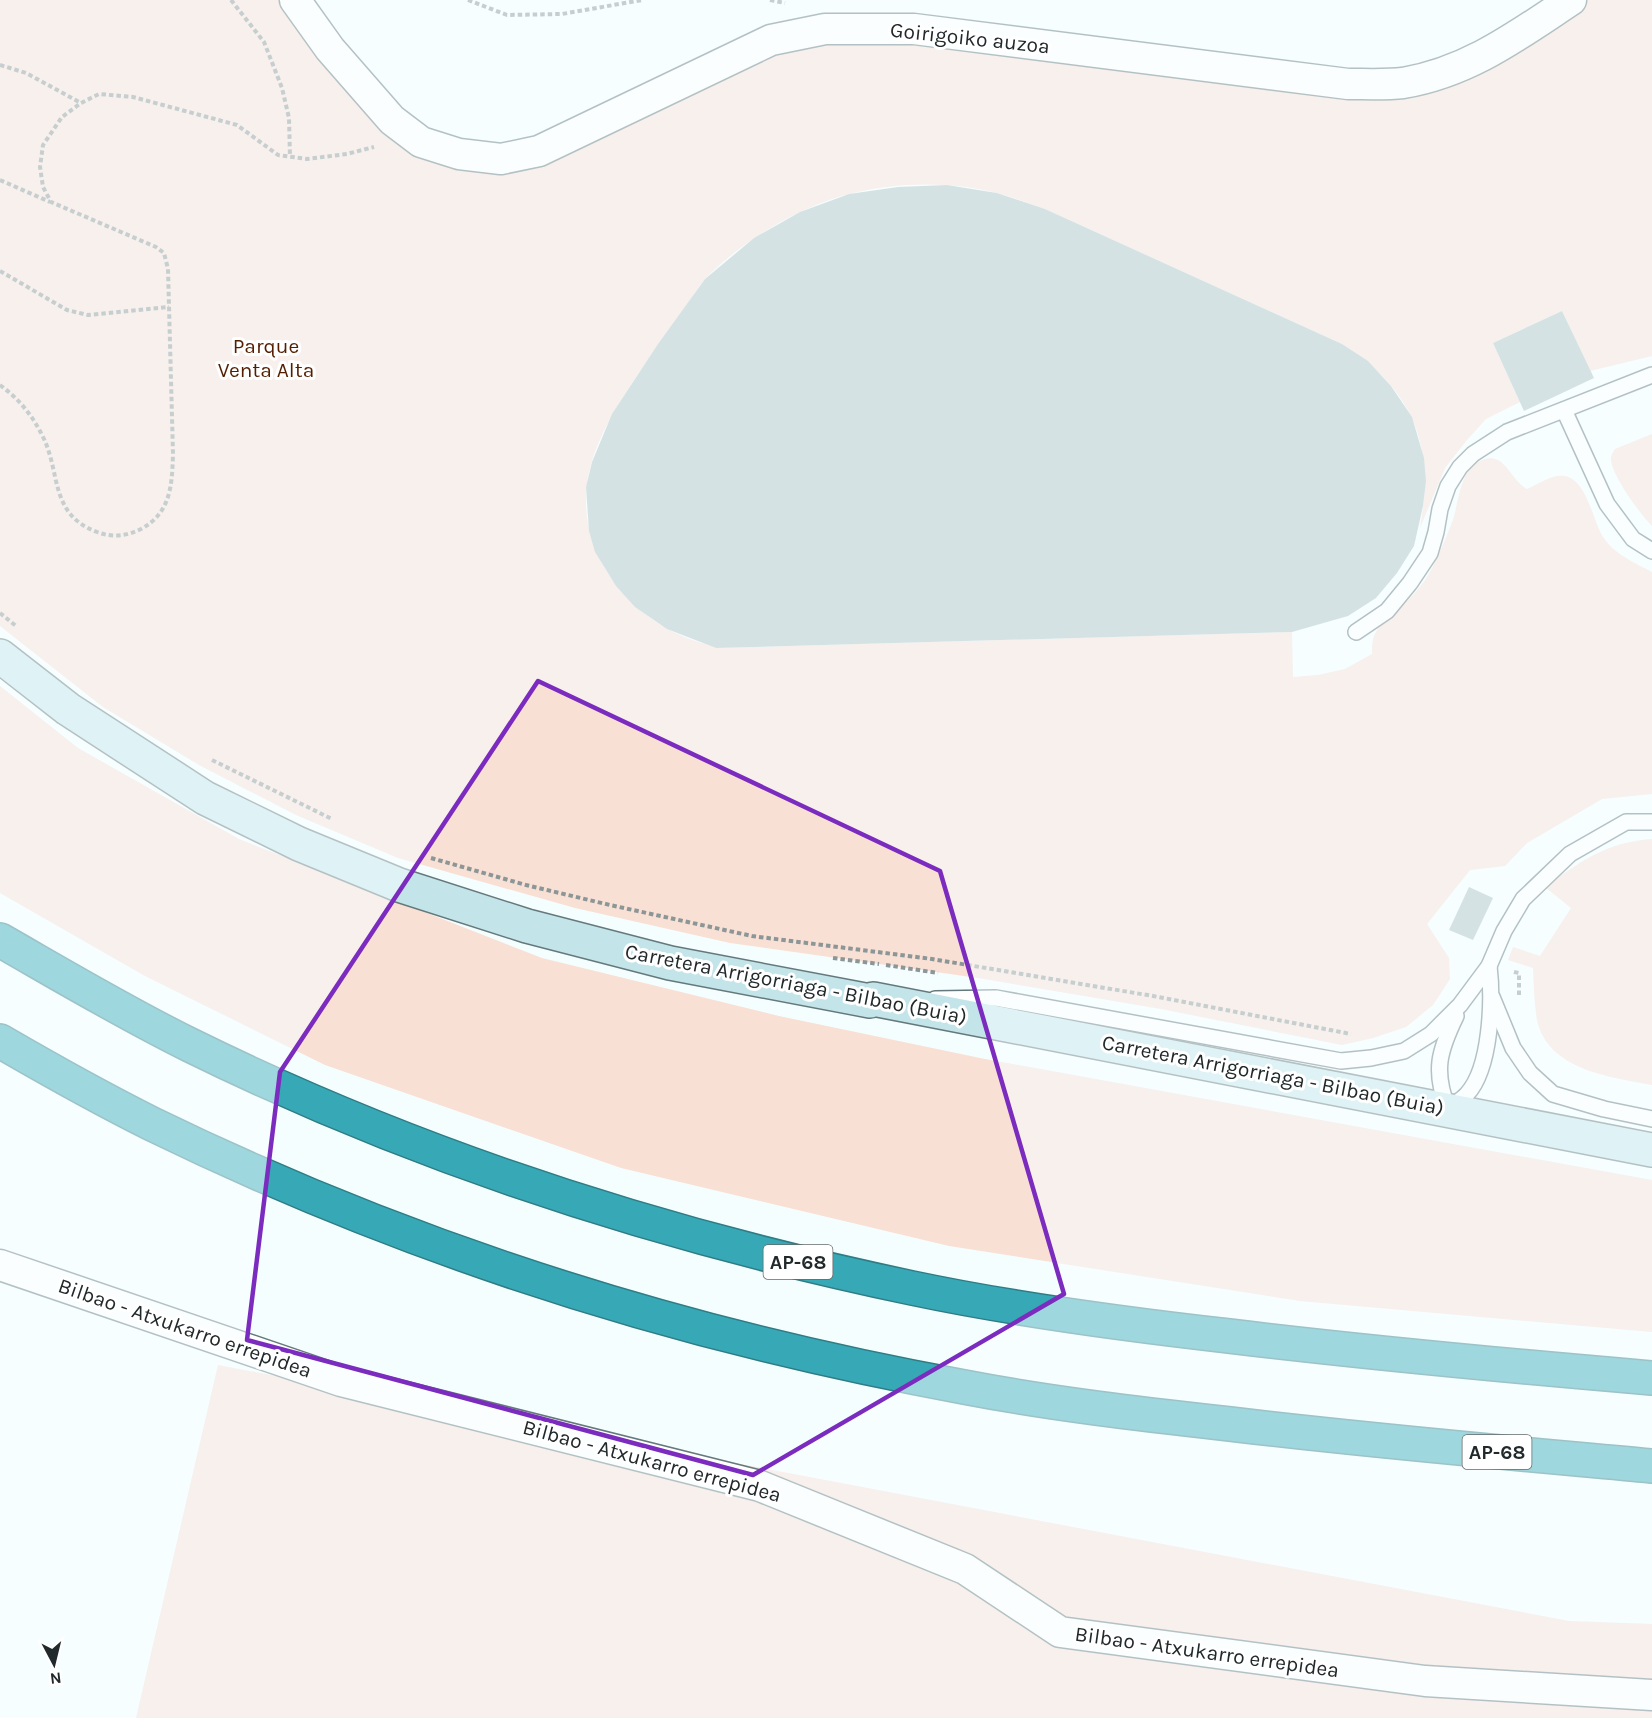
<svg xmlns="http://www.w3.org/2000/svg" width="1652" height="1718" viewBox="0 0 1652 1718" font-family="Karla,sans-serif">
<rect width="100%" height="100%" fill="#f5feff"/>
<g fill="#f9e0d5">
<path d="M0,0H295L392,120L501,159L815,31L1403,83L1571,0H1652V356L1590,371L1562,311L1493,343L1520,402L1486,419L1467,440L1445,468L1420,528C1435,444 1414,391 1342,344L1045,209C1029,204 1013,197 997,193C951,181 895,182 849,194C798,207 742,241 705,279C698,287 693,296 687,305C672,324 658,344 645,364C624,395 602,427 591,464C572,531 608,594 666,628C681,637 700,642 716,648L1292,632L1293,677L1318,675L1345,669L1372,654C1372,647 1372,638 1376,632C1379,626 1387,620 1392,616C1407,601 1424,586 1433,566C1440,551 1447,536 1453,520C1459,501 1460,468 1482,460C1505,451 1510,480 1527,489C1536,485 1547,478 1557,476C1586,471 1591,518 1603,537C1614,554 1635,563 1652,572V794L1602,799L1527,843L1505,866L1470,870L1427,924L1449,958L1450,979L1433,1005L1406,1027L1373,1038L1342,1045L1161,1009L978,978L730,943L575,908L398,858L296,815L199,765L103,707L0,626Z"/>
<path d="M1652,434V526C1641,515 1609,472 1611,457C1611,456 1615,449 1615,449Z"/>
<path d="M0,686L78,748L239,839L542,958L779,1016L985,1059L1652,1180V1332L1300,1301L949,1246L621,1168L325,1065L145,976L0,893Z"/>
<path d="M1652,839V1085C1610,1077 1548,1070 1537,1020C1534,1003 1534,985 1533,968L1508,960L1513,947L1540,956L1571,908L1545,887C1580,862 1606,842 1652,839Z"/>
<path d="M218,1365L1569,1621L1652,1624V1718H136Z"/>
</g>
<g fill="#acc2c4">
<path d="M947,185L997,193L1045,209L1342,344L1368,361L1391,386L1412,417L1424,458L1426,481L1423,506L1414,546L1397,573L1376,598L1348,616L1292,632L716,648L667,629L635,607L616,586L595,552L589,531L586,487L592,462L612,414L658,344L705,279L754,238L800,212L849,194L898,187Z"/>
<path d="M1562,311L1594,378L1524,411L1493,343Z"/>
<path d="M1469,887L1493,898L1473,940L1449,930Z"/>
</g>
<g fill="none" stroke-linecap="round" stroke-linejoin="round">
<defs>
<g id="lane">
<path d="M1564,410L1607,504L1633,539L1652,551"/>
<path d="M1356,632L1387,611L1410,583L1430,553L1436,532L1440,509L1448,486L1460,467L1473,454L1507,432L1652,375"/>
<path d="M1492,997L1513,1048L1530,1073L1553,1094L1604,1109L1652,1119"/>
<path d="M935,999L996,998L1341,1061L1371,1058L1404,1051L1431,1034L1460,1005L1489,966L1504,931L1523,899L1570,854L1626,822H1652"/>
<path d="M1456,1016C1439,1051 1433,1071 1448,1109C1454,1104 1462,1100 1467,1094C1491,1068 1493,1000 1489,966"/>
</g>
<g id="street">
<path d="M295,0L330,49L392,120L421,142L459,154L501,159L539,151L771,40L825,29H914L1348,84C1366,84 1386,85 1403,83C1469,72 1518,35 1571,0"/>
<path d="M0,1265L341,1381L760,1486L965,1569L1060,1632L1425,1681L1652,1695"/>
</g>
<path id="secondary" d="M0,656L68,709L205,798L299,844L399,885L527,926L670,963L870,1001L873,999L1652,1150"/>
<g id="highway">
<path d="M0,940C63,976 125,1013 190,1045C417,1157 664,1236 912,1288C1016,1310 1123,1324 1229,1336C1370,1353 1511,1366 1652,1378"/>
<path d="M0,1041C50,1070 100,1098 152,1124C408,1249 684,1336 964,1387C1052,1404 1141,1414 1230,1424C1370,1441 1511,1453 1652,1466"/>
</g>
</defs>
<use href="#lane" stroke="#65797c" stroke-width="18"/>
<use href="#street" stroke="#65797c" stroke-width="33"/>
<use href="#secondary" stroke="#65797c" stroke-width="36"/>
<use href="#highway" stroke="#2f7c84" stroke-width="36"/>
<g stroke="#8d9697" stroke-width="4" stroke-dasharray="4.5 3" stroke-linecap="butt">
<path d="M231,0L264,42L282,88L289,118L290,157"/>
<path d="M468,0L507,15L562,14L642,0"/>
<path d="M770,0L785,3"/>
<path d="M0,65L26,73L81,103"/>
<path d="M0,180L50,202"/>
<path d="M0,271L67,310L88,315L169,307"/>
<path d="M0,385C19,399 33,416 43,437C61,473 49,514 97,532C112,538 127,536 141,529C171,513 172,485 173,454L168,269L164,253L156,247L51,202L43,187L40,167L43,145L62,117L81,103L99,94L133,97L237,125L278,155L307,159L347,154L374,147"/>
<path d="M0,613L16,626"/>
<path d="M212,760L332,819"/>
<path d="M431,858L526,885L610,905L752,936L932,959L1153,996L1351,1034"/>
<path d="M833,958L879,964"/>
<path d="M886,965L938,973"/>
<path d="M1514,972L1519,973V997"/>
</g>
<use href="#lane" stroke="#fff" stroke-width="15"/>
<use href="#street" stroke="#fff" stroke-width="30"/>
<use href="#secondary" stroke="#c3e5e9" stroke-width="33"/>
<use href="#highway" stroke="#37a8b5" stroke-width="33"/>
</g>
<path d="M0 0H1652V1718H0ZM538,681L940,871L1064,1294L753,1475L247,1340L280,1072Z" fill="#f5feff" fill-opacity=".55" fill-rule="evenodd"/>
<path fill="none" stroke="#7b2cbf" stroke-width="4.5" stroke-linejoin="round" d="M538,681L940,871L1064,1294L753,1475L247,1340L280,1072Z"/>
<g text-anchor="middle" stroke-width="6" stroke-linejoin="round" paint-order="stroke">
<g fill="#fff" stroke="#64696a" stroke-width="1.5">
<rect x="763.5" y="1245" width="69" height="34" rx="4.5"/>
<rect x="1462.5" y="1435" width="69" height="34" rx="4.5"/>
</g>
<g font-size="20" font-weight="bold" fill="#21292a">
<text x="798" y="1269">AP-68</text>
<text x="1497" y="1459">AP-68</text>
</g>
<g font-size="21" fill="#21292a" stroke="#fff">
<text transform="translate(970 38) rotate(6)" y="7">Goirigoiko auzoa</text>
<text transform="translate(796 984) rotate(11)" y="7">Carretera Arrigorriaga - Bilbao (Buia)</text>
<text transform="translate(1273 1075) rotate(11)" y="7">Carretera Arrigorriaga - Bilbao (Buia)</text>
<text transform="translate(185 1328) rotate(19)" y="7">Bilbao - Atxukarro errepidea</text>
<text transform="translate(652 1461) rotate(15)" y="7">Bilbao - Atxukarro errepidea</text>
<text transform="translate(1207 1652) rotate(8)" y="7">Bilbao - Atxukarro errepidea</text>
</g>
<g font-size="21" fill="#541f01" stroke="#fff">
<text x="266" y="353">Parque<tspan x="266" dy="24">Venta Alta</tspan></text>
</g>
</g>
<g transform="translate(54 1664) rotate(173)" stroke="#ffffff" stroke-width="4.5" paint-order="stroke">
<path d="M0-4.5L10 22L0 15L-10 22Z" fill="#21292a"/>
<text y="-9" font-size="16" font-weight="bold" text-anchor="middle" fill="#21292a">N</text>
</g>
</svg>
